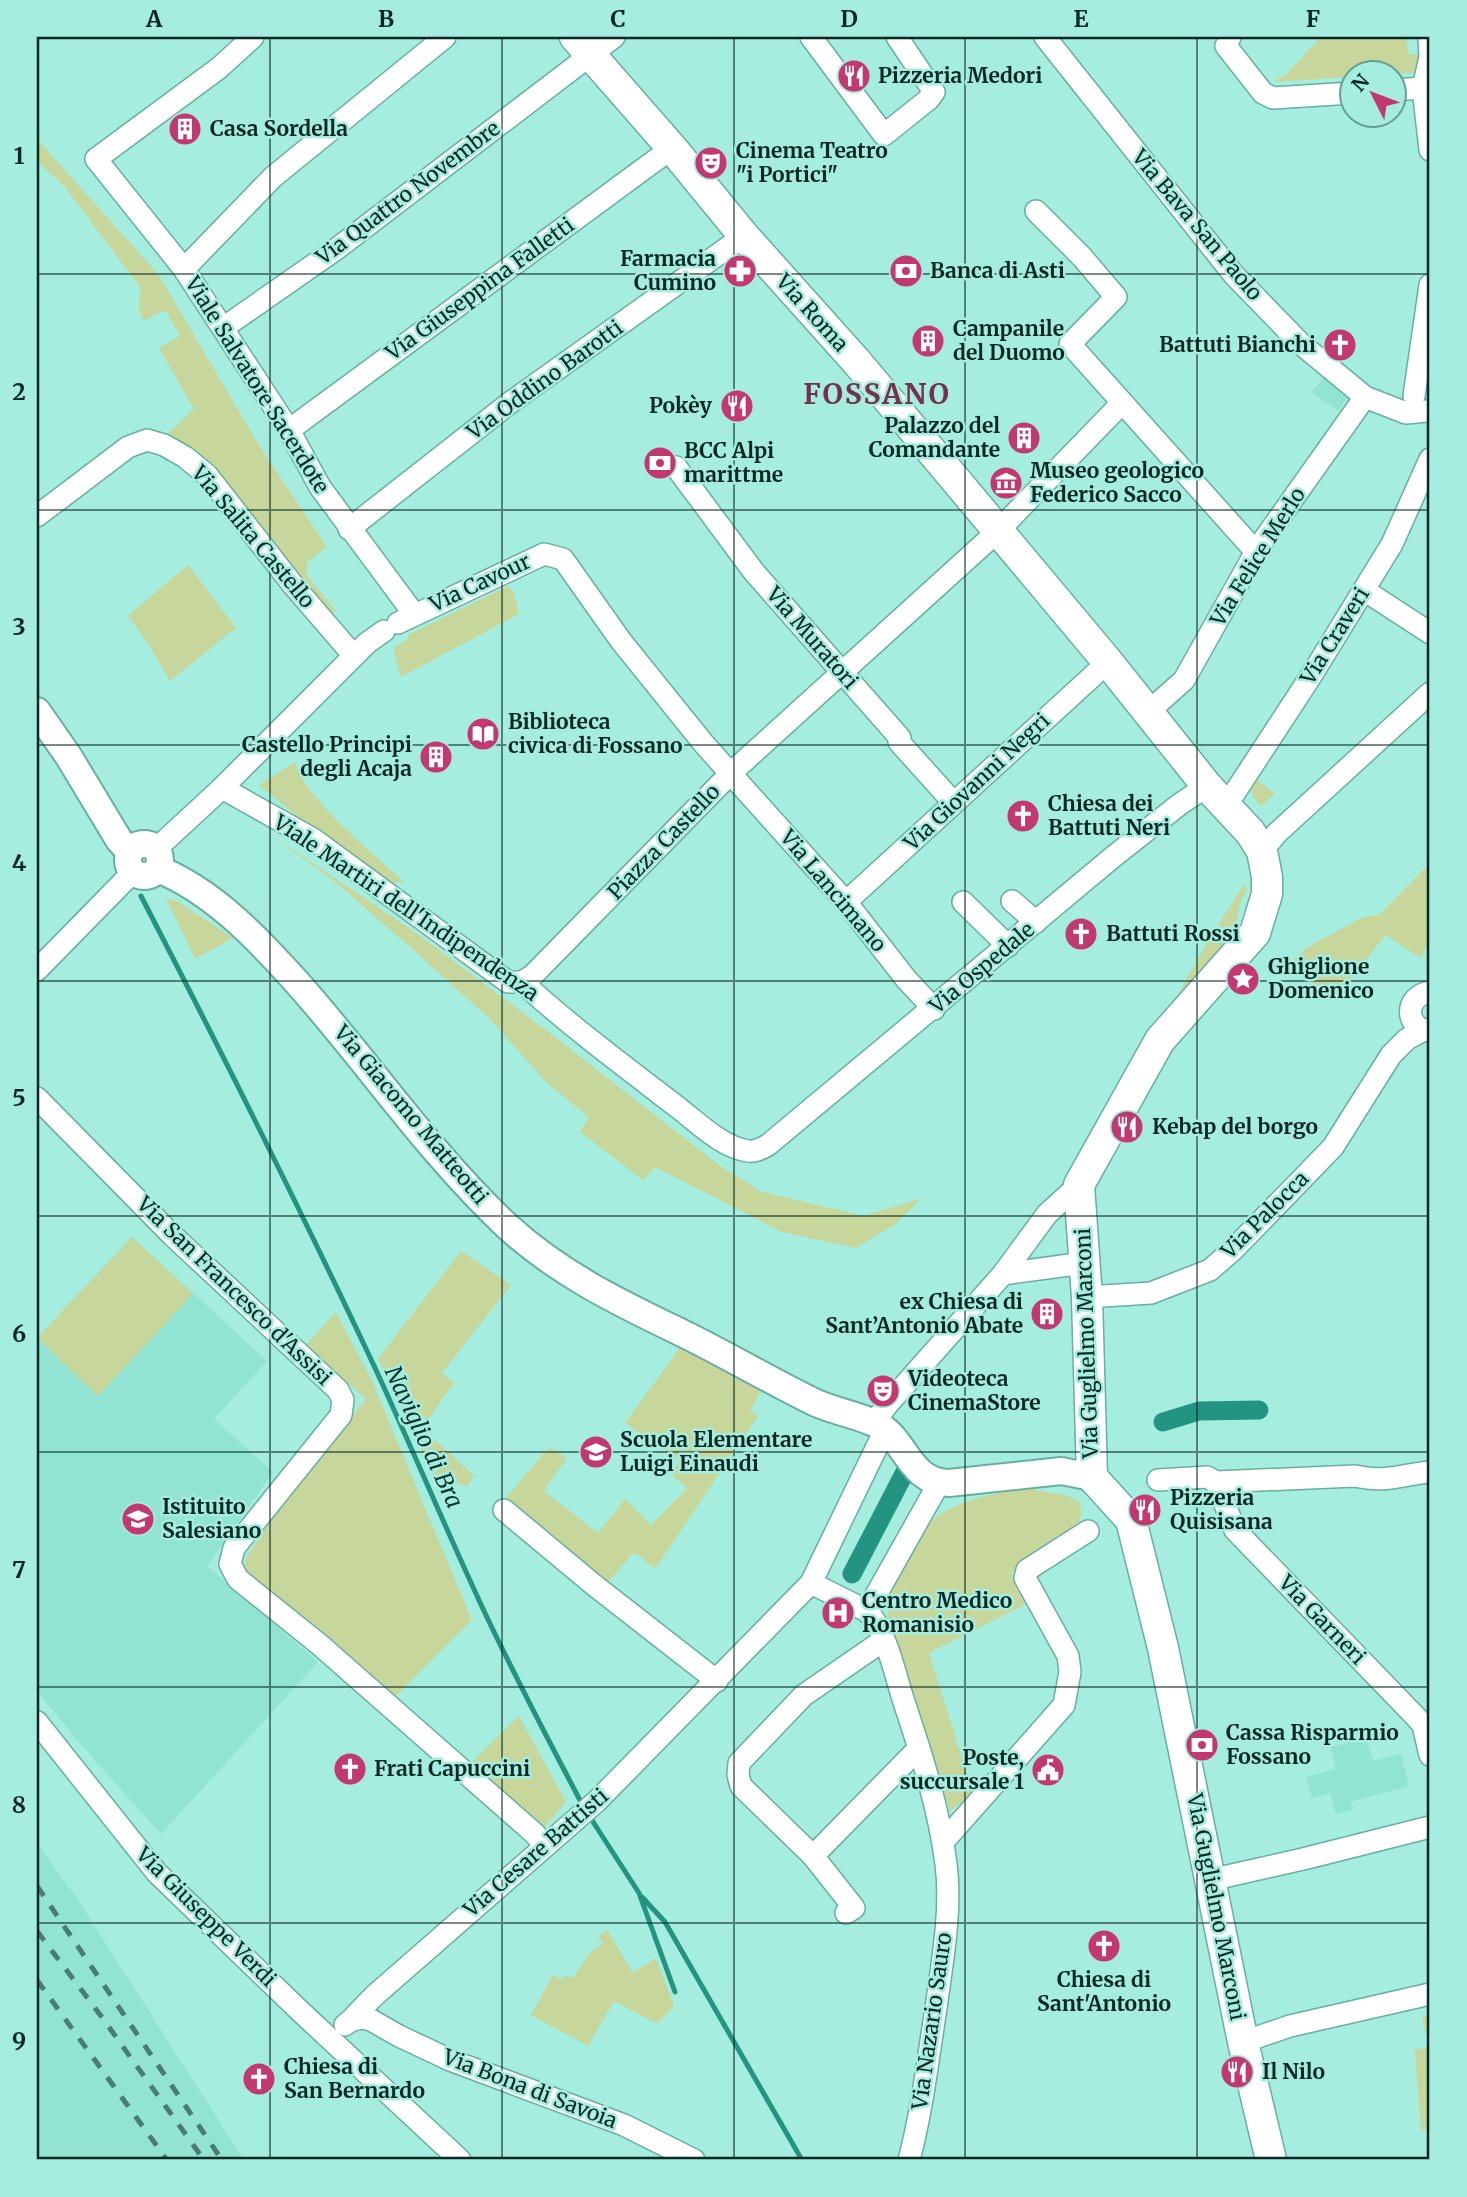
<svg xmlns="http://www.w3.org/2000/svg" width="1467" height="2197" viewBox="0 0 1467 2197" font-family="Merriweather,serif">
<rect width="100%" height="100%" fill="#a5edde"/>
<g fill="#91e4d2">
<path d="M1325,375L1348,397L1338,411L1312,392Z"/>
<path d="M132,1237L267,1361L214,1419L273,1472L207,1566L318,1662L161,1834L83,1747L37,1691V1338Z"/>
<path d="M1366,1738L1373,1761L1401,1754L1409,1786L1350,1802L1352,1810L1336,1814L1330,1793L1312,1798L1306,1777L1336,1769L1331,1747Z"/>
<path d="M37,1843L78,1900L244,2160H37Z"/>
</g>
<g fill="#c7d69b">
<path d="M1321,37H1406L1409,55L1426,53L1417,73L1352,74L1351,77L1274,82L1287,73Z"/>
<path d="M37,139L158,274L259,445L327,547L307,562V575L336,611L327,614L269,535L233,493L165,436L194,409L159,348L180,336L165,310L143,321L139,310L140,287L64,186L37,161Z"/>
<path d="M188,565L236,628L170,681L148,643L128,616Z"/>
<path d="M508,586L514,593L519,614L401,677L393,648L407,640L408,635Z"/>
<path d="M295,762C304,798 375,855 404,882L386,883L325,839L259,785Z"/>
<path d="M1254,778L1275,794L1261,806C1252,797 1249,790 1254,778Z"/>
<path d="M267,832L416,933L546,1030L720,1166L762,1192L864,1216L922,1198L897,1223L856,1248L782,1232L655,1167L643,1180L580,1132L589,1117L548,1084L489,1018L411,948L334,881Z"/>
<path d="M1430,863V940L1421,958L1385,935L1351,979L1320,990L1290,963L1306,948L1363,917L1379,915Z"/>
<path d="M1244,885L1248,889C1234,909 1241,916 1234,937L1218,925Z"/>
<path d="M166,898L177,901L233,938L195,959Z"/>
<path d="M1213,932L1229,944L1170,1009Z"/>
<path d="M132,1237L193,1294L98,1396L37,1338Z"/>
<path d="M461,1251L511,1285L442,1373L454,1383L422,1428L474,1476L467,1486L452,1482L439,1487L378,1359Z"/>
<path d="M336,1312L372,1381L472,1620L394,1698L245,1570L246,1558L295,1485L366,1399L305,1346Z"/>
<path d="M681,1346L761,1391L750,1411L758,1416L655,1569L634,1552L606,1585L505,1499L549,1447L567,1458L544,1491L598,1533L625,1499L651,1525L687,1488L670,1473L680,1461L625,1423Z"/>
<path d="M1029,1489L1065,1495L1079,1501C1081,1509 1082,1516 1079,1523C1072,1540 1027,1564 1011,1572L1017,1590L1026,1589L1034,1600L929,1653L973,1793L950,1811L888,1617C886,1596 890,1588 898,1570C902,1560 905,1548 911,1540C940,1504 985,1493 1029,1489Z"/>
<path d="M519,1716L566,1802L541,1831L468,1766Z"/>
<path d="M607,1930L633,1973L656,1958L674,2007L657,2024L614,2001L588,2046L531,2015L553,1975L561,1980L565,1976L573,1978L591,1951L603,1943L598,1937Z"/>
<path d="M1430,2014V2128L1421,2130L1415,2050L1429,2047L1422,2017Z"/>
</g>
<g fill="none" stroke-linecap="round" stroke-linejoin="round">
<g stroke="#239482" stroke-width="5">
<path d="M141,896C222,1053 301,1210 376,1370C411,1446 443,1522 478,1598C510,1668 547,1737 583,1806"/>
<path d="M588,1814L639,1893L675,1992"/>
<path d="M642,1897L665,1922L802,2160"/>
</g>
<g stroke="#239482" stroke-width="19">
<path d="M1163,1422L1199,1411L1259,1410"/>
<path d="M852,1574L905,1472"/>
</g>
<defs>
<g id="minor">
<path d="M253,37L219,68L96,159L184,269L289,430L320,487L414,614"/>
<path d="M811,37L884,135L929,99L934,92L897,37"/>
<path d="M1045,37L1234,275L1301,344L1365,397L1406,413L1427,411"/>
<path d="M1230,37L1226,46L1263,93L1273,98L1352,93"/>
<path d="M1429,37L1430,57L1423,88L1430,150"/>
<path d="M1394,90L1423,88"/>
<path d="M1036,211L1082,257L1116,297L1070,344L1256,552"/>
<path d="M184,269L273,177L445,37"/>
<path d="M223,328L335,250L614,37"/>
<path d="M1414,396L1430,285"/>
<path d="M289,430L672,148"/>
<path d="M676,467L754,572L900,738L899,742L953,802"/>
<path d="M37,516L128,447L147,440L164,445L185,457L207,475L293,585L354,656"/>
<path d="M349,529L511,402L744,236"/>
<path d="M1364,590L1430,633"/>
<path d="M398,623L544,554L563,559L621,641L704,744L846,902L906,979L934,1009"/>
<path d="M1148,712L1184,680L1258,548L1365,397"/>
<path d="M222,788L313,839L508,982H522C570,1026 624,1066 676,1106C696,1121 721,1147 748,1151C755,1152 761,1149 768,1145L1113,857L1180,804L1207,786"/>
<path d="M1226,806L1311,676L1392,544L1430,459"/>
<path d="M156,849L222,788L367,643L384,631"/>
<path d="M1262,851L1277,833L1430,693"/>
<path d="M1012,901L1036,922"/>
<path d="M846,902L1108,662"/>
<path d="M963,902L1008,946"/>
<path d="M37,970L133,872"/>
<path d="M522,982L533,975L731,773L998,531L1122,403"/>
<path d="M1430,992C1404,996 1404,1028 1430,1031"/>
<path d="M37,1098L172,1235L338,1390L343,1400L341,1415L234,1548L230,1564L238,1579L320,1645L535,1834L544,1845"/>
<path d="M1003,1274L1047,1214L1079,1185"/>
<path d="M1087,1297L1151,1293L1210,1270L1234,1249L1333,1147L1391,1055L1407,1039L1424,1030"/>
<path d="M874,1423L887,1405L1003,1274L1084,1263"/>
<path d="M1158,1480L1207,1477L1216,1482L1355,1476C1387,1483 1399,1475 1430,1472"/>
<path d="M1216,1482L1235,1530L1416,1717L1423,1725L1430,1755"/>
<path d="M504,1510L594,1585L717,1681"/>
<path d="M811,1583L867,1611C886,1630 895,1674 903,1699C921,1753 939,1808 946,1864C952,1910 942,1963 936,2008C928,2059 922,2111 909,2160"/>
<path d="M867,1611L939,1483"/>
<path d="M37,1722L157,1873L301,2012L460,2160"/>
<path d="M943,1842L1064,1705L1070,1672L1068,1656L1025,1578L1027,1570L1088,1531"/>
<path d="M813,1856L741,1786L738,1775L739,1763L804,1695L884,1640"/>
<path d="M1210,1880L1303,1859L1430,1827"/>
<path d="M846,1913L854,1908L813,1856L919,1748"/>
<path d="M350,2021L374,1996L597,1801L811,1583L885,1430"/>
<path d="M345,2025L350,2021L361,2018L371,2020L399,2036L450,2060L624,2125L694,2160"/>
<path d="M1243,2042L1290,2026L1430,1994"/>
</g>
<g id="tertiary">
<path d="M37,711L69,757L119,840L130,852"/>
<circle cx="144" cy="860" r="16"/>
<path d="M158,869C212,891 255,936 293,978C366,1059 427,1151 507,1226C559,1274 620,1303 682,1333C727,1355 769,1380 814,1402C833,1411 854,1414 874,1423C906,1436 907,1482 949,1483L1061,1471L1092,1477"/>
</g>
<path id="secondary" d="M575,37L672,148L744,236L856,361L1108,662L1207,786L1250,832L1262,851L1267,877V894L1255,933L1160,1040L1079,1185L1087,1297L1092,1477L1131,1520L1163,1648L1243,2042L1271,2160"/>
</defs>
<use href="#minor" stroke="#67afa0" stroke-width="24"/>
<use href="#tertiary" stroke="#67afa0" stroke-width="30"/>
<use href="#secondary" stroke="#67afa0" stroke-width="33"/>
<use href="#minor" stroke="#fff" stroke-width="21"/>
<use href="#tertiary" stroke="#fff" stroke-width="26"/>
<use href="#secondary" stroke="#fff" stroke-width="30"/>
<g stroke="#4b7c73" stroke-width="5" stroke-dasharray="12 12" stroke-linecap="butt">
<path d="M37,1886L222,2160"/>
<path d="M37,1931L101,2016L204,2160"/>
<path d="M37,1980L167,2160"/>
</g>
</g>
<path fill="none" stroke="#092823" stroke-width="2" stroke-opacity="0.55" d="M270,37V2160M502,37V2160M734,37V2160M965,37V2160M1197,37V2160M37,274H1430M37,510H1430M37,745H1430M37,981H1430M37,1216H1430M37,1452H1430M37,1687H1430M37,1923H1430"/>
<defs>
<symbol id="restaurant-disc" viewBox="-11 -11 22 22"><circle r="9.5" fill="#c23871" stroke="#a5edde"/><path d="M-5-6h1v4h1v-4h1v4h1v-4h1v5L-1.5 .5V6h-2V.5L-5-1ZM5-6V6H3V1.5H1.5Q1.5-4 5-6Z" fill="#fff"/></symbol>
<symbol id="building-disc" viewBox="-11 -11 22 22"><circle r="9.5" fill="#c23871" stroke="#a5edde"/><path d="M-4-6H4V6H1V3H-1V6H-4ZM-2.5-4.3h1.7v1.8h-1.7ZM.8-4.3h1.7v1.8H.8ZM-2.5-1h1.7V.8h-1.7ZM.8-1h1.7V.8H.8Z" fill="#fff"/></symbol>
<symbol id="theatre-disc" viewBox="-11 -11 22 22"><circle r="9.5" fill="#c23871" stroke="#a5edde"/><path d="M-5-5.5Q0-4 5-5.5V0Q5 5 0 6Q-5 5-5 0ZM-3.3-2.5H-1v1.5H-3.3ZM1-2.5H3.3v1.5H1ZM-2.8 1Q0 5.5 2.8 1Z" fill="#fff"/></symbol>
<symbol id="pharmacy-disc" viewBox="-11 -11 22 22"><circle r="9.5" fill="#c23871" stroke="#a5edde"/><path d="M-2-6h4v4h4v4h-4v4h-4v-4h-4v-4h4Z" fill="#fff"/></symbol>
<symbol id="bank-disc" viewBox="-11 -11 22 22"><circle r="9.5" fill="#c23871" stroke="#a5edde"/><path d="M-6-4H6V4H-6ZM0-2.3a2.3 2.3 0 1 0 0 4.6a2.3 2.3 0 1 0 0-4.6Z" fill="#fff"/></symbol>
<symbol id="church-disc" viewBox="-11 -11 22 22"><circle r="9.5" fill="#c23871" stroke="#a5edde"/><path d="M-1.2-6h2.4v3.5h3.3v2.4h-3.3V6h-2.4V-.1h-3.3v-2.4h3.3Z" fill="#fff"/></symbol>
<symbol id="museum-disc" viewBox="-11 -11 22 22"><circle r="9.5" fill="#c23871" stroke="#a5edde"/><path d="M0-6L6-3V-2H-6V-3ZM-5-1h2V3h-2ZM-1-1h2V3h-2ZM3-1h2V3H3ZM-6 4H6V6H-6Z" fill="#fff"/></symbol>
<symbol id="library-disc" viewBox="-11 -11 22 22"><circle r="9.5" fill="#c23871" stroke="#a5edde"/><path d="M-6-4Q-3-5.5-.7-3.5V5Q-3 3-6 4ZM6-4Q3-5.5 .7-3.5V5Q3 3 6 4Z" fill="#fff"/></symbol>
<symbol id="sight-disc" viewBox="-11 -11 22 22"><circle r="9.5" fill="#c23871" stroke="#a5edde"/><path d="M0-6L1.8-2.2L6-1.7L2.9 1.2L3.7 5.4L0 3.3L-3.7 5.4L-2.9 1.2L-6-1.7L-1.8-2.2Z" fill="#fff"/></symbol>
<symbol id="school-disc" viewBox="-11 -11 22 22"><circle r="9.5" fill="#c23871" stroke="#a5edde"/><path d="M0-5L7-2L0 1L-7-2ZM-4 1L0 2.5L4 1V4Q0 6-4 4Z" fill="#fff"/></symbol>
<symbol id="hospital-disc" viewBox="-11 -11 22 22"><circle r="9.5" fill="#c23871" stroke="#a5edde"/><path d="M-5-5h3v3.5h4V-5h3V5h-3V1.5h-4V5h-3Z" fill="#fff"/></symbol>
<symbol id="civic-disc" viewBox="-11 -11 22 22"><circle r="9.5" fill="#c23871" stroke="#a5edde"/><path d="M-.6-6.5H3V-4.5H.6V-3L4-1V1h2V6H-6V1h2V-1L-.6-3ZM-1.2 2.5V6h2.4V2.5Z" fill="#fff"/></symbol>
</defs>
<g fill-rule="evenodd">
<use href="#restaurant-disc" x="835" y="57" width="38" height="38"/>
<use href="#building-disc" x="166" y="110" width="38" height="38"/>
<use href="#theatre-disc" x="692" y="144" width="38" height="38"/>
<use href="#pharmacy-disc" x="721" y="252" width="38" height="38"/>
<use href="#bank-disc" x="887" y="252" width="38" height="38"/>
<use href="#building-disc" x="909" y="322" width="38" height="38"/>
<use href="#church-disc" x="1321" y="326" width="38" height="38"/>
<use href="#restaurant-disc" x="718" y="387" width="38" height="38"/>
<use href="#building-disc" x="1005" y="419" width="38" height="38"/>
<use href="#bank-disc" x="641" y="444" width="38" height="38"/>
<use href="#museum-disc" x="987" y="464" width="38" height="38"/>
<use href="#library-disc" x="464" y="715" width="38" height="38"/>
<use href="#building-disc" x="417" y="738" width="38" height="38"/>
<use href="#church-disc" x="1004" y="797" width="38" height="38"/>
<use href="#church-disc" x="1062" y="915" width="38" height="38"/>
<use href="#sight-disc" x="1224" y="960" width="38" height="38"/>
<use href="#restaurant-disc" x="1108" y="1108" width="38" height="38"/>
<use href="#building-disc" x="1028" y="1295" width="38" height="38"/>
<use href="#theatre-disc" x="864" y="1372" width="38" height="38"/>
<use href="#school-disc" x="577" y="1433" width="38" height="38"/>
<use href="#restaurant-disc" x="1126" y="1491" width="38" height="38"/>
<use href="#school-disc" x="119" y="1500" width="38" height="38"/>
<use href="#hospital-disc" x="819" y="1594" width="38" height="38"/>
<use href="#bank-disc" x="1183" y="1726" width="38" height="38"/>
<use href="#church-disc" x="331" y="1750" width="38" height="38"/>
<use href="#civic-disc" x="1029" y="1751" width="38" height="38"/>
<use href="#church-disc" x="1085" y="1927" width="38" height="38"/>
<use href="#restaurant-disc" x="1218" y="2053" width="38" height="38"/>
<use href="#church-disc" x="240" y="2060" width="38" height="38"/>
</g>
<g text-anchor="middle" stroke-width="5" stroke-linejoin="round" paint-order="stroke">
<g font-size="21" font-weight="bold" fill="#092823" stroke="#a5edde" text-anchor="start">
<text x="878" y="83">Pizzeria Medori</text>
<text x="210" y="136">Casa Sordella</text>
<text x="736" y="158">Cinema Teatro<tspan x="736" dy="24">"i Portici"</tspan></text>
<text x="716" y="266" text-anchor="end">Farmacia<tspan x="716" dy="24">Cumino</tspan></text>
<text x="930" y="278">Banca di Asti</text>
<text x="953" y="336">Campanile<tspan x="953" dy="24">del Duomo</tspan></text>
<text x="1316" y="352" text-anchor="end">Battuti Bianchi</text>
<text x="712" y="413" text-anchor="end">Pokèy</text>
<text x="1000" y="433" text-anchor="end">Palazzo del<tspan x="1000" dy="24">Comandante</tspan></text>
<text x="684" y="458">BCC Alpi<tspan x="684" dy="24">marittme</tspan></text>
<text x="1030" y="478">Museo geologico<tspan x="1030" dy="24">Federico Sacco</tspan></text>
<text x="508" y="729">Biblioteca<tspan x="508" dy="24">civica di Fossano</tspan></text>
<text x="412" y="752" text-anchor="end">Castello Principi<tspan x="412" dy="24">degli Acaja</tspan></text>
<text x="1048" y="811">Chiesa dei<tspan x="1048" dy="24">Battuti Neri</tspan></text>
<text x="1106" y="941">Battuti Rossi</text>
<text x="1268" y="974">Ghiglione<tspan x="1268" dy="24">Domenico</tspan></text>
<text x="1152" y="1134">Kebap del borgo</text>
<text x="1023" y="1309" text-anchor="end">ex Chiesa di<tspan x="1023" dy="24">Sant’Antonio Abate</tspan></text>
<text x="908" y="1386">Videoteca<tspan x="908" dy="24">CinemaStore</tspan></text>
<text x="620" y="1447">Scuola Elementare<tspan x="620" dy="24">Luigi Einaudi</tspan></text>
<text x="1170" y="1505">Pizzeria<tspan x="1170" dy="24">Quisisana</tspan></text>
<text x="162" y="1514">Istituito<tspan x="162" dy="24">Salesiano</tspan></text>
<text x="862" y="1608">Centro Medico<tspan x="862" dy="24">Romanisio</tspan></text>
<text x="1226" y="1740">Cassa Risparmio<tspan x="1226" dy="24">Fossano</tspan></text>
<text x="1024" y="1765" text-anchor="end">Poste,<tspan x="1024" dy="24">succursale 1</tspan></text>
<text x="374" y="1776">Frati Capuccini</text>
<text x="1104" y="1987" text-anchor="middle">Chiesa di<tspan x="1104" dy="24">Sant'Antonio</tspan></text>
<text x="284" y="2074">Chiesa di<tspan x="284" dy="24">San Bernardo</tspan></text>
<text x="1262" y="2079">Il Nilo</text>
</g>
<g font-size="21" fill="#092823" stroke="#a5edde">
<text transform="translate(408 193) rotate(-37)" y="7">Via Quattro Novembre</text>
<text transform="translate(1197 225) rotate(50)" y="7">Via Bava San Paolo</text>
<text transform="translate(480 289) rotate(-36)" y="7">Via Giuseppina Falletti</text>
<text transform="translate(812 313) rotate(48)" y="7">Via Roma</text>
<text transform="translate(545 380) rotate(-36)" y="7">Via Oddino Barotti</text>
<text transform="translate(257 385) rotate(58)" y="7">Viale Salvatore Sacerdote</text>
<text transform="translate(253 537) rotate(50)" y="7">Via Salita Castello</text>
<text transform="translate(1258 557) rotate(-58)" y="7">Via Felice Merlo</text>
<text transform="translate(480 583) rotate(-25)" y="7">Via Cavour</text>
<text transform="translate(1335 636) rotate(-58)" y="7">Via Craveri</text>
<text transform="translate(812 638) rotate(49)" y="7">Via Muratori</text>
<text transform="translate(977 782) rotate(-43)" y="7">Via Giovanni Negri</text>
<text transform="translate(664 842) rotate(-46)" y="7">Piazza Castello</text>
<text transform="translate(833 891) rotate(50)" y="7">Via Lancimano</text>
<text transform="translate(406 908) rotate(34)" y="7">Viale Martiri dell'Indipendenza</text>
<text transform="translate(982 968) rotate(-40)" y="7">Via Ospedale</text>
<text transform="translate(411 1115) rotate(50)" y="7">Via Giacomo Matteotti</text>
<text transform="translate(1265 1215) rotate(-45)" y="7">Via Palocca</text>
<text transform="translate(234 1291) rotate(44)" y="7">Via San Francesco d'Assisi</text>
<text transform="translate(1087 1343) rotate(-92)" y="7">Via Guglielmo Marconi</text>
<text transform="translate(1322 1620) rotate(46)" y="7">Via Garneri</text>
<text transform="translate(536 1853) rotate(-41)" y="7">Via Cesare Battisti</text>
<text transform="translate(1216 1907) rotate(79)" y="7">Via Guglielmo Marconi</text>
<text transform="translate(206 1917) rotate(45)" y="7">Via Giuseppe Verdi</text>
<text transform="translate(932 2021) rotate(-82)" y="7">Via Nazario Sauro</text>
<text transform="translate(530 2089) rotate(21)" y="7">Via Bona di Savoia</text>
</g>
<g font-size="23" font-style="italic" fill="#01342c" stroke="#a5edde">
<text transform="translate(424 1437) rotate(65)" y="8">Naviglio di Bra</text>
</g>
<g font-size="28" font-weight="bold" letter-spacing="2" fill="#75314a" stroke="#a5edde">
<text x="877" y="404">FOSSANO</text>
</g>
</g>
<rect width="1467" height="2197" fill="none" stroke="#a5edde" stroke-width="77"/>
<g transform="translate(1373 94) rotate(312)"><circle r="33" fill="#a5edde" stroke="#679e93" stroke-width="2"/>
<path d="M0-5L12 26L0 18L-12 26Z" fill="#c23871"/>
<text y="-10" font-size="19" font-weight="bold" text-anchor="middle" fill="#092823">N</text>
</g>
<rect x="38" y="38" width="1390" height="2120" fill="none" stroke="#092823" stroke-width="2.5"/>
<g font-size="23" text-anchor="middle" font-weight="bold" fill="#092823">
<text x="154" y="27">A</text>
<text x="386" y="27">B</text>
<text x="618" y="27">C</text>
<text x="849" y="27">D</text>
<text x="1081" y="27">E</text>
<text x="1313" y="27">F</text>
<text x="19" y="164">1</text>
<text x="19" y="400">2</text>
<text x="19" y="635">3</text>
<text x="19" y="871">4</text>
<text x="19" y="1106">5</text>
<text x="19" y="1342">6</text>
<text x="19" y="1578">7</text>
<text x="19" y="1813">8</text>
<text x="19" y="2049">9</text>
</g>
</svg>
